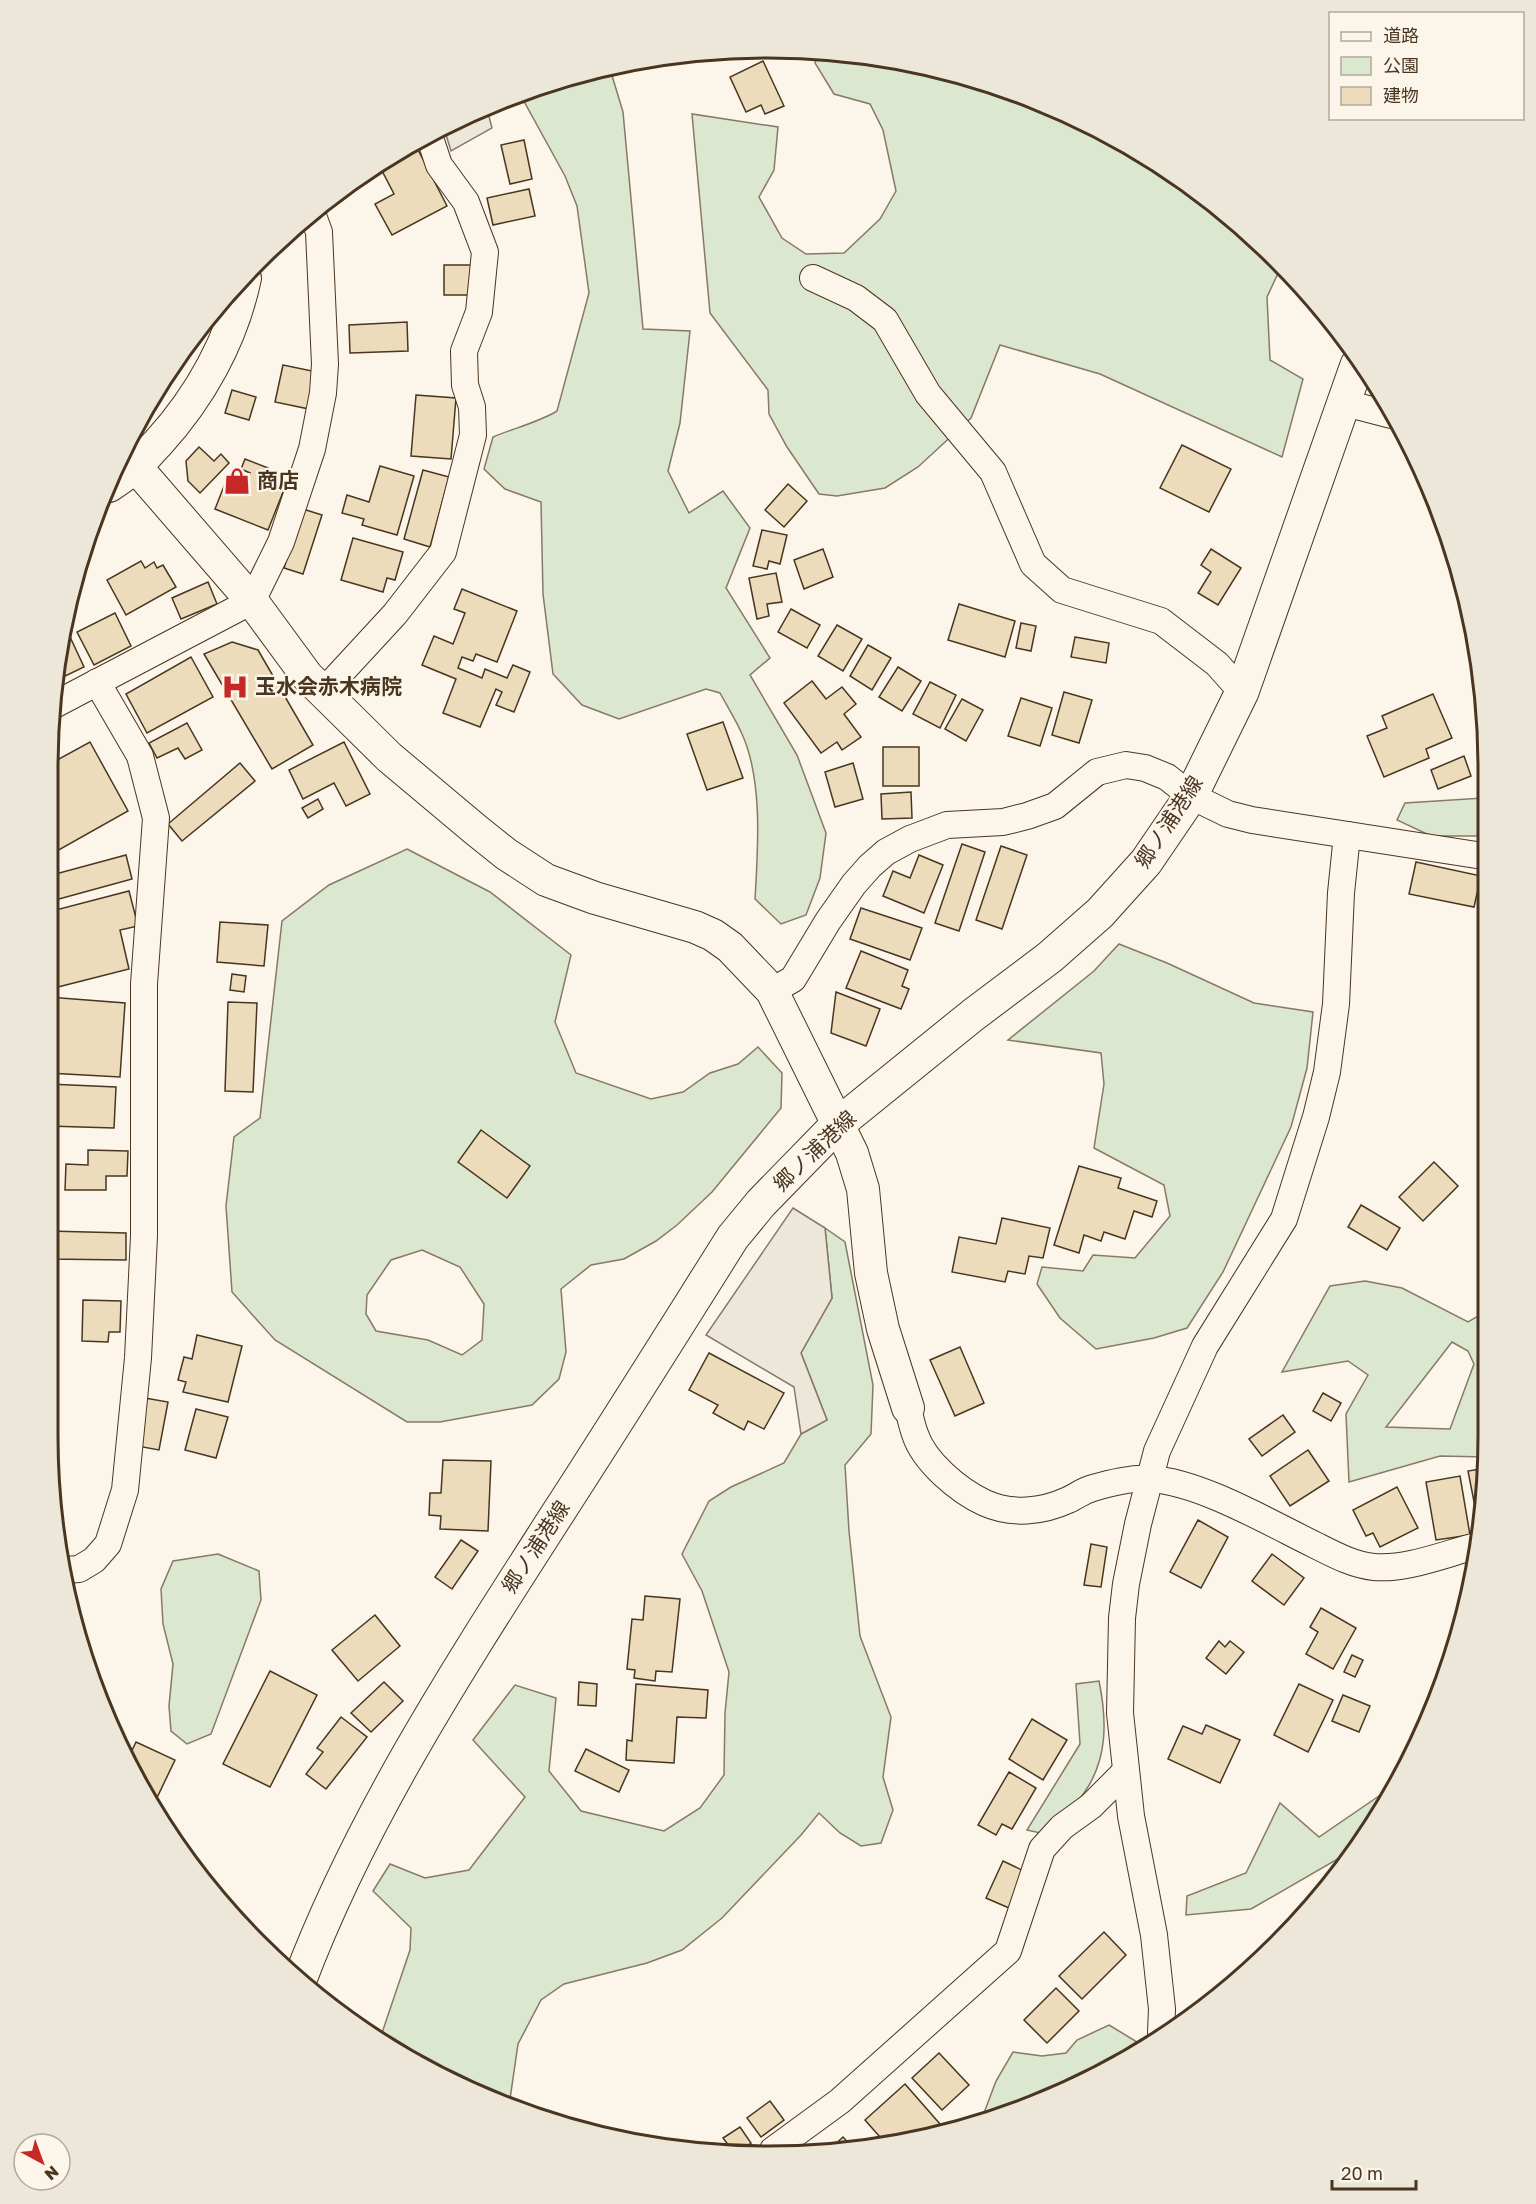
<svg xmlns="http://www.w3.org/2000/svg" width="1536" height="2204" viewBox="0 0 1536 2204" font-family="'Golos Text','Noto Sans JP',sans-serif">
<rect width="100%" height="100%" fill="#fbf6e9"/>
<g fill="#dce7d0" stroke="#887966" stroke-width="1.5" fill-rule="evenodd">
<path d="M819,51L954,72L1086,122L1206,197L1281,267L1267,297L1270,360L1303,379L1282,457L1100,374L1000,345L971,418L918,467L885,488L837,496L819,494L787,447L769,414L768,390L710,313L692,114L778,127L774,170L759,197L782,238L806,254L844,253L880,219L896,191L883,130L870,104L834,94L815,63Z"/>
<path d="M610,69L623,112L643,329L690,331L680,423L668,471L689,513L723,491L750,528L726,588L770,658L750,675L797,755L826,833L820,878L806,915L781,924L755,899C758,849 763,780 742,734C736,720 727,706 720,693L706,689L619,719L582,705L553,674L543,594L541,502L505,489L484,469L493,437C514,428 537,423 557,411L589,293L577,206L565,176L520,94L536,86Z"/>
<path d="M1483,798V836H1431L1397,820L1405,803Z"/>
<path d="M407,849L490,892L571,955L555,1022L576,1073L651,1099L683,1092L710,1073L738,1064L758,1047L782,1073L781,1108L712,1192L677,1225L656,1241L624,1259L591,1265L561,1289L566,1352L559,1379L532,1405L440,1422H407L275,1340L232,1292L226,1206L234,1137L260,1118L282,921L329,885ZM422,1250L460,1267L484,1304L482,1340L462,1355L428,1340L376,1331L366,1314L367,1295L391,1260Z"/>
<path d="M1119,944L1167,963L1254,1003L1313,1012L1307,1068L1291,1127L1223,1272L1187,1328L1154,1338L1096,1349L1060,1318L1037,1284L1042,1267L1083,1271L1093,1255L1135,1258L1170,1216L1164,1185L1094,1148L1104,1084L1101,1053L1008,1040L1094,971Z"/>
<path d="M825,1228L845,1242L873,1385L871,1434L845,1465L849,1531L860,1636L891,1717L883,1777L893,1810L881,1843L861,1846L840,1833L819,1813L801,1835L722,1918L682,1950L647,1963L564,1984L541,2000L518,2044L509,2106L492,2101L377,2040L382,2033L410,1950L411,1928L373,1891L390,1864L425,1878L469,1870L525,1797L473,1740L515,1685L556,1698L549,1771L581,1811L664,1831L700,1808L724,1775L725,1713L729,1672L702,1591L682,1554L709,1501L731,1487L784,1463L801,1434L827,1420L801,1353L832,1298Z"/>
<path d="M1365,1281L1402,1288L1468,1322L1485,1312L1486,1457L1440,1456L1349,1482L1346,1414L1368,1375L1348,1361L1282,1372L1330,1286ZM1452,1342L1468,1351L1474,1364L1450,1429L1386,1427Z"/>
<path d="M218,1554L259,1571L261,1600L211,1734L187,1744L171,1731L169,1706L173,1664L163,1624L161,1589L173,1561Z"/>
<path d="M1099,1681C1107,1720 1108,1759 1084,1793C1073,1808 1058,1821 1045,1834L1027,1830L1080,1744L1076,1684Z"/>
<path d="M1395,1785L1355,1849L1251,1909L1186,1915L1187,1896L1246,1873L1280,1803L1319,1837Z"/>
<path d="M1109,2025L1137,2042V2048L1086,2082L981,2121L996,2081L1013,2052L1042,2056L1066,2053L1077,2040Z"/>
</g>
<g fill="#ede7d9" stroke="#887966" stroke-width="1.5">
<path d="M487,109L492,128L451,151L444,128Z"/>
<path d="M793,1208L825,1228L832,1298L801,1353L827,1420L801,1434L794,1387L706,1335Z"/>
</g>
<g fill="#ecdcbc" stroke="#4a3520" stroke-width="1.5">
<path d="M763,61L784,106L765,114L761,105L746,112L730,77Z"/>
<path d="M524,140L532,179L510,184L501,145Z"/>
<path d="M414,142L447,206L392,235L375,204L394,194L379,165Z"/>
<path d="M529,189L535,216L493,225L487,198Z"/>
<rect x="444" y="265" width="27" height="30"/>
<path d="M407,322L408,351L350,353L349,325Z"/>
<path d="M283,365L317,372L309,409L275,402Z"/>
<path d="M232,390L256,397L249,420L225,413Z"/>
<path d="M416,395L456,398L451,459L411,456Z"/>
<path d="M1182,445L1231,469L1209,512L1160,488Z"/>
<path d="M199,447L214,461L221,454L229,463L200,493L188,481L186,461Z"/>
<path d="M245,459L268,468L263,478L285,487L268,530L215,509L226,481L244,488L250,473L241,469Z"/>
<path d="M380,466L414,476L397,535L362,525L364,519L342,513L347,495L369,502Z"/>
<path d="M423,470L449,477L430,547L404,539Z"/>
<path d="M788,484L807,501L784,527L765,510Z"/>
<path d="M303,509L322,515L303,574L284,568Z"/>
<path d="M762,530L787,535L780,564L769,561L767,569L753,566Z"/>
<path d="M353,538L403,552L395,580L387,578L383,592L341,580Z"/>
<path d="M823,549L833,577L804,589L794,560Z"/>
<path d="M1211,549L1241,568L1218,605L1198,593L1211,572L1201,565Z"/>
<path d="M141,561L145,568L154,562L157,568L163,565L176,587L126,615L107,580Z"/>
<path d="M776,573L782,602L767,604L769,616L757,619L749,578Z"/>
<path d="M208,582L217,604L181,619L172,598Z"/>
<path d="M462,589L517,611L497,662L476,654L473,661L462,657L458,668L482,678L485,669L507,678L513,665L530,672L514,712L496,705L502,692L496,689L480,727L443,713L456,679L422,665L434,636L453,644L465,613L454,609Z"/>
<path d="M69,602L75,615L64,621Z"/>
<path d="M959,604L1015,621L1005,657L948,640Z"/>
<path d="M791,609L820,625L807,648L778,632Z"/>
<path d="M115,613L131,646L94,665L77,632Z"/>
<path d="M1021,623L1036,626L1031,651L1016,648Z"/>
<path d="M837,625L862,639L843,671L818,656Z"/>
<path d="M1075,637L1109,643L1106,663L1071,657Z"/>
<path d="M71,639L84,667L61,678L57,672L60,645Z"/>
<path d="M232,642L258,650L313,745L272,769L204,654Z"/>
<path d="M868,645L891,658L872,690L850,676Z"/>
<path d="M191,657L213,697L147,733L126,694Z"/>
<path d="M898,667L921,681L902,711L879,697Z"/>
<path d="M812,681L826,699L842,687L856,704L844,714L861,737L842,750L837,742L821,753L784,703Z"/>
<path d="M930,682L956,695L940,728L913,714Z"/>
<path d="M1064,692L1092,700L1079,743L1052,735Z"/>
<path d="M1433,694L1452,738L1426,749L1429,758L1384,777L1367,736L1387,728L1382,716Z"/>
<path d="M1021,698L1052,708L1040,746L1008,736Z"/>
<path d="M962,699L983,710L966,741L945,729Z"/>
<path d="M723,722L743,778L707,790L687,734Z"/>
<path d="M187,723L202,750L185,759L178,748L157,758L149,743Z"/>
<path d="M90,742L128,811L48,856V765Z"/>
<path d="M344,742L370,794L346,806L334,783L303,799L289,770Z"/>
<rect x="883" y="747" width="36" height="39"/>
<path d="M1464,756L1471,776L1438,789L1431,770Z"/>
<path d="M240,763L255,781L182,841L168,824Z"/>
<path d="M853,763L863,799L835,807L825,772Z"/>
<path d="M911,792L912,818L882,819L881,794Z"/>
<path d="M318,799L323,809L308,818L302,808Z"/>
<path d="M962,844L985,852L959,931L935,923Z"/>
<path d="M1001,846L1027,855L1002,929L976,920Z"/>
<path d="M126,855L132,879L48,902V876Z"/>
<path d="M919,855L943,865L924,913L883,896L893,871L910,878Z"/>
<path d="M1416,862L1481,876L1474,907L1409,894Z"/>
<path d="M129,891L138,926L120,930L129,969L50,989L48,979V912Z"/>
<path d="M861,908L922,928L910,960L850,939Z"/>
<path d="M220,922L268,925L264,966L217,962Z"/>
<path d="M861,951L908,970L902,986L909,989L901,1009L846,988Z"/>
<path d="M232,974L246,976L244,992L230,990Z"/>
<path d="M836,992L880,1009L866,1046L831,1033Z"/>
<path d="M48,997L125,1003L120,1077L48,1073Z"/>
<path d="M228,1002L257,1003L253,1092L225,1091Z"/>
<path d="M48,1084L116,1087L114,1128L48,1126Z"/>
<path d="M481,1130L530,1166L507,1198L458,1162Z"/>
<path d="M88,1150L128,1151L127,1176H106V1190H65L66,1164L88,1165Z"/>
<path d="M1434,1162L1458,1186L1423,1221L1399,1197Z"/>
<path d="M1079,1166L1121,1178L1118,1188L1157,1201L1152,1217L1134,1211L1125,1239L1104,1232L1101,1241L1084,1235L1079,1253L1054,1245Z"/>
<path d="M1361,1205L1400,1228L1387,1250L1348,1227Z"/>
<path d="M1002,1218L1050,1228L1043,1258L1029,1256L1025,1274L1008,1271L1005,1282L952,1272L959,1237L996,1244Z"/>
<path d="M48,1231L126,1233V1260L48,1259Z"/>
<path d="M83,1300L121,1301L120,1332H109L108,1342L82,1341Z"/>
<path d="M197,1335L242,1346L228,1402L183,1392L186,1382L178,1380L184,1357L192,1359Z"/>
<path d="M960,1347L984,1403L955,1416L930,1360Z"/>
<path d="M709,1353L784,1393L764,1429L748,1421L744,1430L713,1413L718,1405L689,1390Z"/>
<path d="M1323,1393L1341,1403L1331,1421L1313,1411Z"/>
<path d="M145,1398L168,1402L159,1450L137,1446Z"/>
<path d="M196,1409L228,1417L216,1458L185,1450Z"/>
<path d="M1283,1415L1295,1432L1262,1456L1249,1439Z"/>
<path d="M1308,1450L1329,1481L1290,1506L1270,1476Z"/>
<path d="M443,1460L491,1461L488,1531L440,1529L441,1516L429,1515L430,1493H441Z"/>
<path d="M1486,1468V1483L1481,1516L1477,1517L1468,1471Z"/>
<path d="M1460,1476L1470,1535L1436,1540L1426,1482Z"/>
<path d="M1397,1487L1418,1528L1380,1547L1373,1533L1366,1536L1353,1510Z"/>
<path d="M1198,1520L1228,1537L1201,1588L1170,1572Z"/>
<path d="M461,1540L478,1551L452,1589L435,1577Z"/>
<path d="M1091,1544L1107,1547L1101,1587L1084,1585Z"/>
<path d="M1272,1554L1304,1578L1284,1605L1252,1581Z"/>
<path d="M645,1596L680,1599L672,1672L656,1671L655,1681L634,1678L635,1670L627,1669L632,1619L643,1620Z"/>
<path d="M1321,1608L1356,1628L1333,1669L1306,1654L1318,1632L1310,1627Z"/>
<path d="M375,1615L400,1646L358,1681L332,1650Z"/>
<path d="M1219,1641L1225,1647L1230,1641L1244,1652L1226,1674L1206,1658Z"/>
<path d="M1352,1655L1363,1660L1355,1677L1344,1672Z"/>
<path d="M270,1671L317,1695L270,1787L223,1764Z"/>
<path d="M384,1682L403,1701L371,1732L351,1713Z"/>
<path d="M579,1682L597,1684L596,1706L578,1705Z"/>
<path d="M636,1684L708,1690L706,1718L677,1717L674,1763L626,1760L627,1740L632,1741Z"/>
<path d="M1299,1684L1333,1700L1308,1752L1274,1735Z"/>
<path d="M1343,1695L1370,1706L1359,1732L1332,1721Z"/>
<path d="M341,1717L367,1737L326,1789L306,1774L323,1752L317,1748Z"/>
<path d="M1032,1719L1067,1740L1043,1780L1009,1759Z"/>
<path d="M1206,1725L1240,1740L1220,1783L1168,1759L1183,1726L1202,1734Z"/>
<path d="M136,1742L175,1760L153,1806L128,1759Z"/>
<path d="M586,1749L629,1770L619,1792L575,1771Z"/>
<path d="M1009,1772L1036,1788L1012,1829L1002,1824L996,1835L978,1825Z"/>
<path d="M1003,1861L1026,1872L1009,1908L986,1898Z"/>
<path d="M1104,1932L1126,1955L1082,1999L1059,1976Z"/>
<path d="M1056,1988L1079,2011L1047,2043L1024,2020Z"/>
<path d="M939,2053L969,2085L942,2110L912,2078Z"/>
<path d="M905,2084L940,2124L924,2137L920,2138L914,2131L902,2142L887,2145L865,2120Z"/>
<path d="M770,2101L784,2120L761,2137L747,2118Z"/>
<path d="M740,2127L751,2143L742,2150H732L723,2138Z"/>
<path d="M843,2137L855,2150H829Z"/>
</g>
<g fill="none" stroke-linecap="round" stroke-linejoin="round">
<defs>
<g id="minor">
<path d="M813,278L856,298L885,320L928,394L993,472L1033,564L1062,590L1161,621L1217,664L1242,692"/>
<path d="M1345,403L1391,415"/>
<path d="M323,692L395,614L443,552L473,435L472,407L465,385L464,351L479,312L485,252L466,202L439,165L429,135"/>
<path d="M54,705L252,601L281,542L312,449L323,393L325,364L319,232L312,213"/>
<path d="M772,991L793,979L828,921L854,884L870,866L886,852L910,839L947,825L1003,822L1027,816L1055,806L1097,772L1126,765L1145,768L1167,777L1191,796L1228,814L1252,820L1483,856"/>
<path d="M908,1408C910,1416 912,1426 915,1434C924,1462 959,1491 985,1503C1012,1515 1042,1512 1068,1500C1077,1496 1084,1490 1093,1488C1110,1483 1133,1477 1151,1479C1200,1482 1270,1523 1315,1545C1333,1554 1353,1565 1374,1567C1406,1570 1445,1554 1476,1546"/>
<path d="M66,1570L79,1569L94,1560L108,1544L125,1490L138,1358L144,1236V984L156,818L140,756L97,682"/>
<path d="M1161,2032L1162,2009L1154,1935L1131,1816L1120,1713L1122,1618L1126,1584L1138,1524L1157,1451L1205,1346L1284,1219L1316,1117L1327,1072L1336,1004L1341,893L1347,835"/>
<path d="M773,2150L840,2101L1008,1951L1042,1849L1062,1827L1091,1806L1125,1772"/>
</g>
<g id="tertiary">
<path d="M136,467L252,601L307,676L389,757L476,830L506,854L546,880L595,898L695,927L713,935L730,947L772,991L852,1153L863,1189L871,1273L883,1329L908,1408"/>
<path d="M109,486C118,480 127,474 135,467C143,460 150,451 158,443C200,397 232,340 245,278"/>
</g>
<path id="primary" d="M299,1982C362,1815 462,1663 558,1513C617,1422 675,1329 733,1237L761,1203L837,1125L973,1015L1050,957L1100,913L1146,862L1191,796L1242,692L1357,365"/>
</defs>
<use href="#minor" stroke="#4a3520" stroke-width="28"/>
<use href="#tertiary" stroke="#4a3520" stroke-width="34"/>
<use href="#primary" stroke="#4a3520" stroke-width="35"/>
<use href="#minor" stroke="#fbf6e9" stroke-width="26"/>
<use href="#tertiary" stroke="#fbf6e9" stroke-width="32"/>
<use href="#primary" stroke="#fbf6e9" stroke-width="33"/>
</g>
<defs>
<symbol id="shop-bare" viewBox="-9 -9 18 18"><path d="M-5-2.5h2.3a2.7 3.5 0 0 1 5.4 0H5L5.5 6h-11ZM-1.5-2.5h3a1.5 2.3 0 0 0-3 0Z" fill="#c62828" stroke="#fbf6e9" stroke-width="2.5" paint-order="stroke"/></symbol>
<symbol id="hospital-bare" viewBox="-9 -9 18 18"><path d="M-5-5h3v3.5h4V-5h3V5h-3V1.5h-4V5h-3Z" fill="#c62828" stroke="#fbf6e9" stroke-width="2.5" paint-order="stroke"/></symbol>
</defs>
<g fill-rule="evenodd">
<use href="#shop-bare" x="218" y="462" width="38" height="38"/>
<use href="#hospital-bare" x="216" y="668" width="38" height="38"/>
</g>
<g text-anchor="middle" stroke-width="4.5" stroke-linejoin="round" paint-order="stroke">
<g font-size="21" font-weight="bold" fill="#4a3520" stroke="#fbf6e9" text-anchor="start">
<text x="257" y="488">商店</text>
<text x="255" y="694">玉水会赤木病院</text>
</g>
<g font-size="21" fill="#4a3520" stroke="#fbf6e9">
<text transform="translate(1169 822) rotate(-57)" y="7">郷ノ浦港線</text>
<text transform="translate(815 1151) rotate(-44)" y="7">郷ノ浦港線</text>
<text transform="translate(536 1547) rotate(-57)" y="7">郷ノ浦港線</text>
</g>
</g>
<path d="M0 0H1536V2204H0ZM768 58H768A710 710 0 0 1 1478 768V1436A710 710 0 0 1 768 2146H768A710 710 0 0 1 58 1436V768A710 710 0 0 1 768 58Z" fill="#ede7d9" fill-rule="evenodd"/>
<path fill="none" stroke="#4a3520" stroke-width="3" d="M768 58H768A710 710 0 0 1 1478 768V1436A710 710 0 0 1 768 2146H768A710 710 0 0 1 58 1436V768A710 710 0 0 1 768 58Z"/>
<rect x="1329" y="12" width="195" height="108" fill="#fbf6e9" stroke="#b4a999" stroke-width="1.5"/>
<rect x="1341" y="32" width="30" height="9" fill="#fbf6e9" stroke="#b4a999" stroke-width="1.5"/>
<text x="1383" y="42" font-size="18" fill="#4a3520">道路</text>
<rect x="1341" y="57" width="30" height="18" fill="#dce7d0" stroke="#b4a999" stroke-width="1.5"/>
<text x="1383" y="72" font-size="18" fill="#4a3520">公園</text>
<rect x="1341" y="87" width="30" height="18" fill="#ecdcbc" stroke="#b4a999" stroke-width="1.5"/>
<text x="1383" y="102" font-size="18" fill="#4a3520">建物</text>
<g transform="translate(42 2162) rotate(139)"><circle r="28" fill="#fbf6e9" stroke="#b4a999" stroke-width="1.5"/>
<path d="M0-4.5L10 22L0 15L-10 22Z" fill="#c62828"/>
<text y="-9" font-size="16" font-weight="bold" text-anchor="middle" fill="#4a3520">N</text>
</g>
<path d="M1332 2180v9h84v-9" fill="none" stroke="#4a3520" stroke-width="3"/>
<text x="1341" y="2180" font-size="18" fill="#4a3520" stroke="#fbf6e9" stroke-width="4.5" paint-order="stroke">20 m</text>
</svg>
